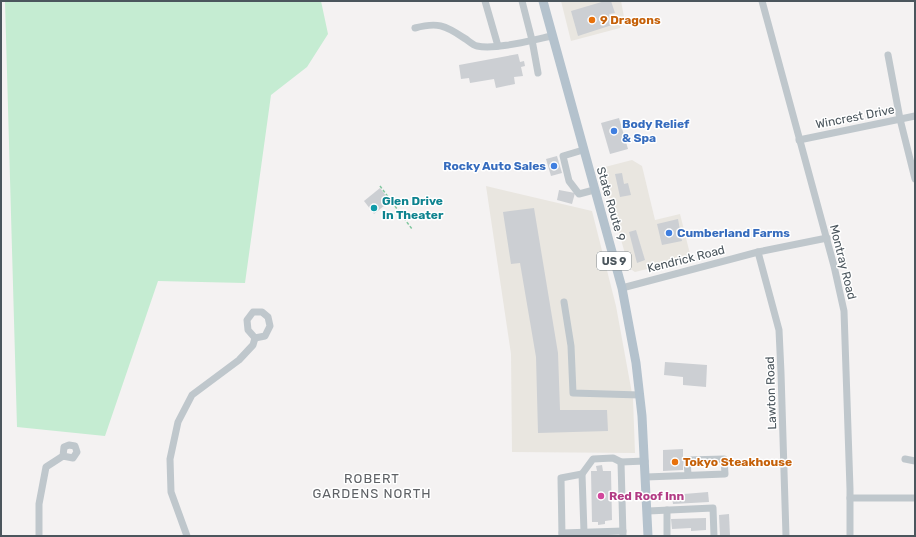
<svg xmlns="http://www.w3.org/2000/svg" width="916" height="537" viewBox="0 0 916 537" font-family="Rubik,sans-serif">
<rect width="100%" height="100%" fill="#f4f2f2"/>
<g fill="#e9e6e0">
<path d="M561,1H621L624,17L620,28L571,41Z"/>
<path d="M632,160L642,166L655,220L680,214L691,258L635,272L629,268L601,168Z"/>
<path d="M486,186L592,211L616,306L633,399L635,453L512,452L511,354Z"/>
</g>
<path fill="#c5ecd2" d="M5,1H321L328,34L307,67L271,95L245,283L158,281L105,436L17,427Z"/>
<g fill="#cccfd3">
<path d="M605,1H611L615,13L609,14L612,25L578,36L571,11Z"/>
<path d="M518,54L520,62L524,61L525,66L521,67L523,76L514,77L515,84L496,88L494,79L470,83L469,78L461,79L459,65Z"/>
<path d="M619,118L628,149L610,154L601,123Z"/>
<path d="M557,156L562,173L551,176L546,159Z"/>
<path d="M622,173L624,184L628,183L631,195L620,197L615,174Z"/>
<path d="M380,188L390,201L374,214L364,201Z"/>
<path d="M559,190L575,193L572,204L557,200Z"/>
<path d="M534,208L558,353L560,410H607L608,431L538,433L536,357L520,263L511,264L503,212Z"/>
<path d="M678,219L682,241L662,245L657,224Z"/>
<path d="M636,230L645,260L637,263L629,232Z"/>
<path d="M665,362L707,365L706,387L683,385V377L664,375Z"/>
<path d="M683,449V470L663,471V450Z"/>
<path d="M602,465L603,471H611L612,520L605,521V524L598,525V522H592L591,471H597L596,466Z"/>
<path d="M708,492L709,502L673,504L672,495Z"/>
<path d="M729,514L730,536H720L719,515Z"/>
<path d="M706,518V530L691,531V528L672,529L671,519Z"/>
</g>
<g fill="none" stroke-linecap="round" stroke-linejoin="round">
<path stroke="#81c79f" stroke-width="1.5" stroke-dasharray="3 2" stroke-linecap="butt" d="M380,186L412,229"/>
<g stroke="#bfc7cc" stroke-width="7">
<path d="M485,1L498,46"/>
<path d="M522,1L532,40L538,73"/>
<path d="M762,1L834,266L844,311L850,489V536"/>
<path d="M415,28C437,22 445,25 464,38C468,40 472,45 477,46C496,50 532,40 552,36"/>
<path d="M888,55L900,119L915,179"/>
<path d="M799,140L915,116"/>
<path d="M583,150L563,156L569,181L579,194L594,190"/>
<path d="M758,252L779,330L781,373L786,536"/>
<path d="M622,288L758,252L827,238"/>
<path d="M564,302L571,346L573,393L640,395"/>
<path d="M253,312H262L268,317L270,326L265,336L255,338L248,330L247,320Z"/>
<path d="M905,459L915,461"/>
<path d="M621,462L623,536"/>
<path d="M582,474L584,532"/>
<path d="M646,477L725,474L724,459L687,460L688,475"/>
<path d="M850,498H915"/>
<path d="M667,510V536"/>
<path d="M648,511L713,508L714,536"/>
<path d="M562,533L623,531"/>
<path d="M39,536V504L46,467L63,456L73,458L77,452L75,446L69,445L64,447L63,456"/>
<path d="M187,536L171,492L170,459L178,422L192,395L239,360L253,345L255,338"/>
<path d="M562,536L561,478L582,474L593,459L613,458L621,462L645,461"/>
</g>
<path stroke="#b4c2cd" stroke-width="9" d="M543,1L622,288L636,363L642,416L648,536"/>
</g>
<g fill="#e8710a" stroke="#fff" stroke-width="1.5">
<circle cx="592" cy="20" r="4"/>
<circle cx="675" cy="462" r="4"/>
</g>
<g fill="#3f7fe0" stroke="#fff" stroke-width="1.5">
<circle cx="614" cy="131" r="4"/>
<circle cx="554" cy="166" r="4"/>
<circle cx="669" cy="233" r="4"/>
</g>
<circle fill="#0f9aa8" stroke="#fff" stroke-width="1.5" cx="374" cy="208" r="4"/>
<circle fill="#d1479c" stroke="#fff" stroke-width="1.5" cx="601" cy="496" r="4"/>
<g text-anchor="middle" stroke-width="3" stroke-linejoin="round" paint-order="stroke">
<rect fill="#fff" stroke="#81898e" stroke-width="1" x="597" y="252" width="34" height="18" rx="3"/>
<g font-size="11" font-weight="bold" fill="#4b565d">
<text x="614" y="265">US 9</text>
</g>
<g font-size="12" font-weight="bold" fill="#c56008" stroke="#fff" text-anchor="start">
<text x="600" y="24">9 Dragons</text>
<text x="683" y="466">Tokyo Steakhouse</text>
</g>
<g font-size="12" fill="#4b565d" stroke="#fff">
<text transform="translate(855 117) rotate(-11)" y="4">Wincrest Drive</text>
<text transform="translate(611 204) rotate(74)" y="4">State Route 9</text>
<text transform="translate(686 259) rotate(-14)" y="4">Kendrick Road</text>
<text transform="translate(843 262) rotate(76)" y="4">Montray Road</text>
<text transform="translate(771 393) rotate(-92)" y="4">Lawton Road</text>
</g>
<g font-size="12" font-weight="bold" fill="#366cbe" stroke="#fff" text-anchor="start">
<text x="622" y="128">Body Relief<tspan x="622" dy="14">&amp; Spa</tspan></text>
<text x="546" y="170" text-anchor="end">Rocky Auto Sales</text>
<text x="677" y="237">Cumberland Farms</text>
</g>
<g font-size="12" font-weight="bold" fill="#0d838f" stroke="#fff" text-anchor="start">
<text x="382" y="205">Glen Drive<tspan x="382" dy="14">In Theater</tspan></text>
</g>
<g font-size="12" font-weight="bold" fill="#b23c85" stroke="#fff" text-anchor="start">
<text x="609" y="500">Red Roof Inn</text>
</g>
<g font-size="13" letter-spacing="1" fill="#5f6266" stroke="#fff">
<text x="372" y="483">ROBERT<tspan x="372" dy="15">GARDENS NORTH</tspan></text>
</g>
</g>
<rect width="916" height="537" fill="none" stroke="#4b565d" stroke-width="4"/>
</svg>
